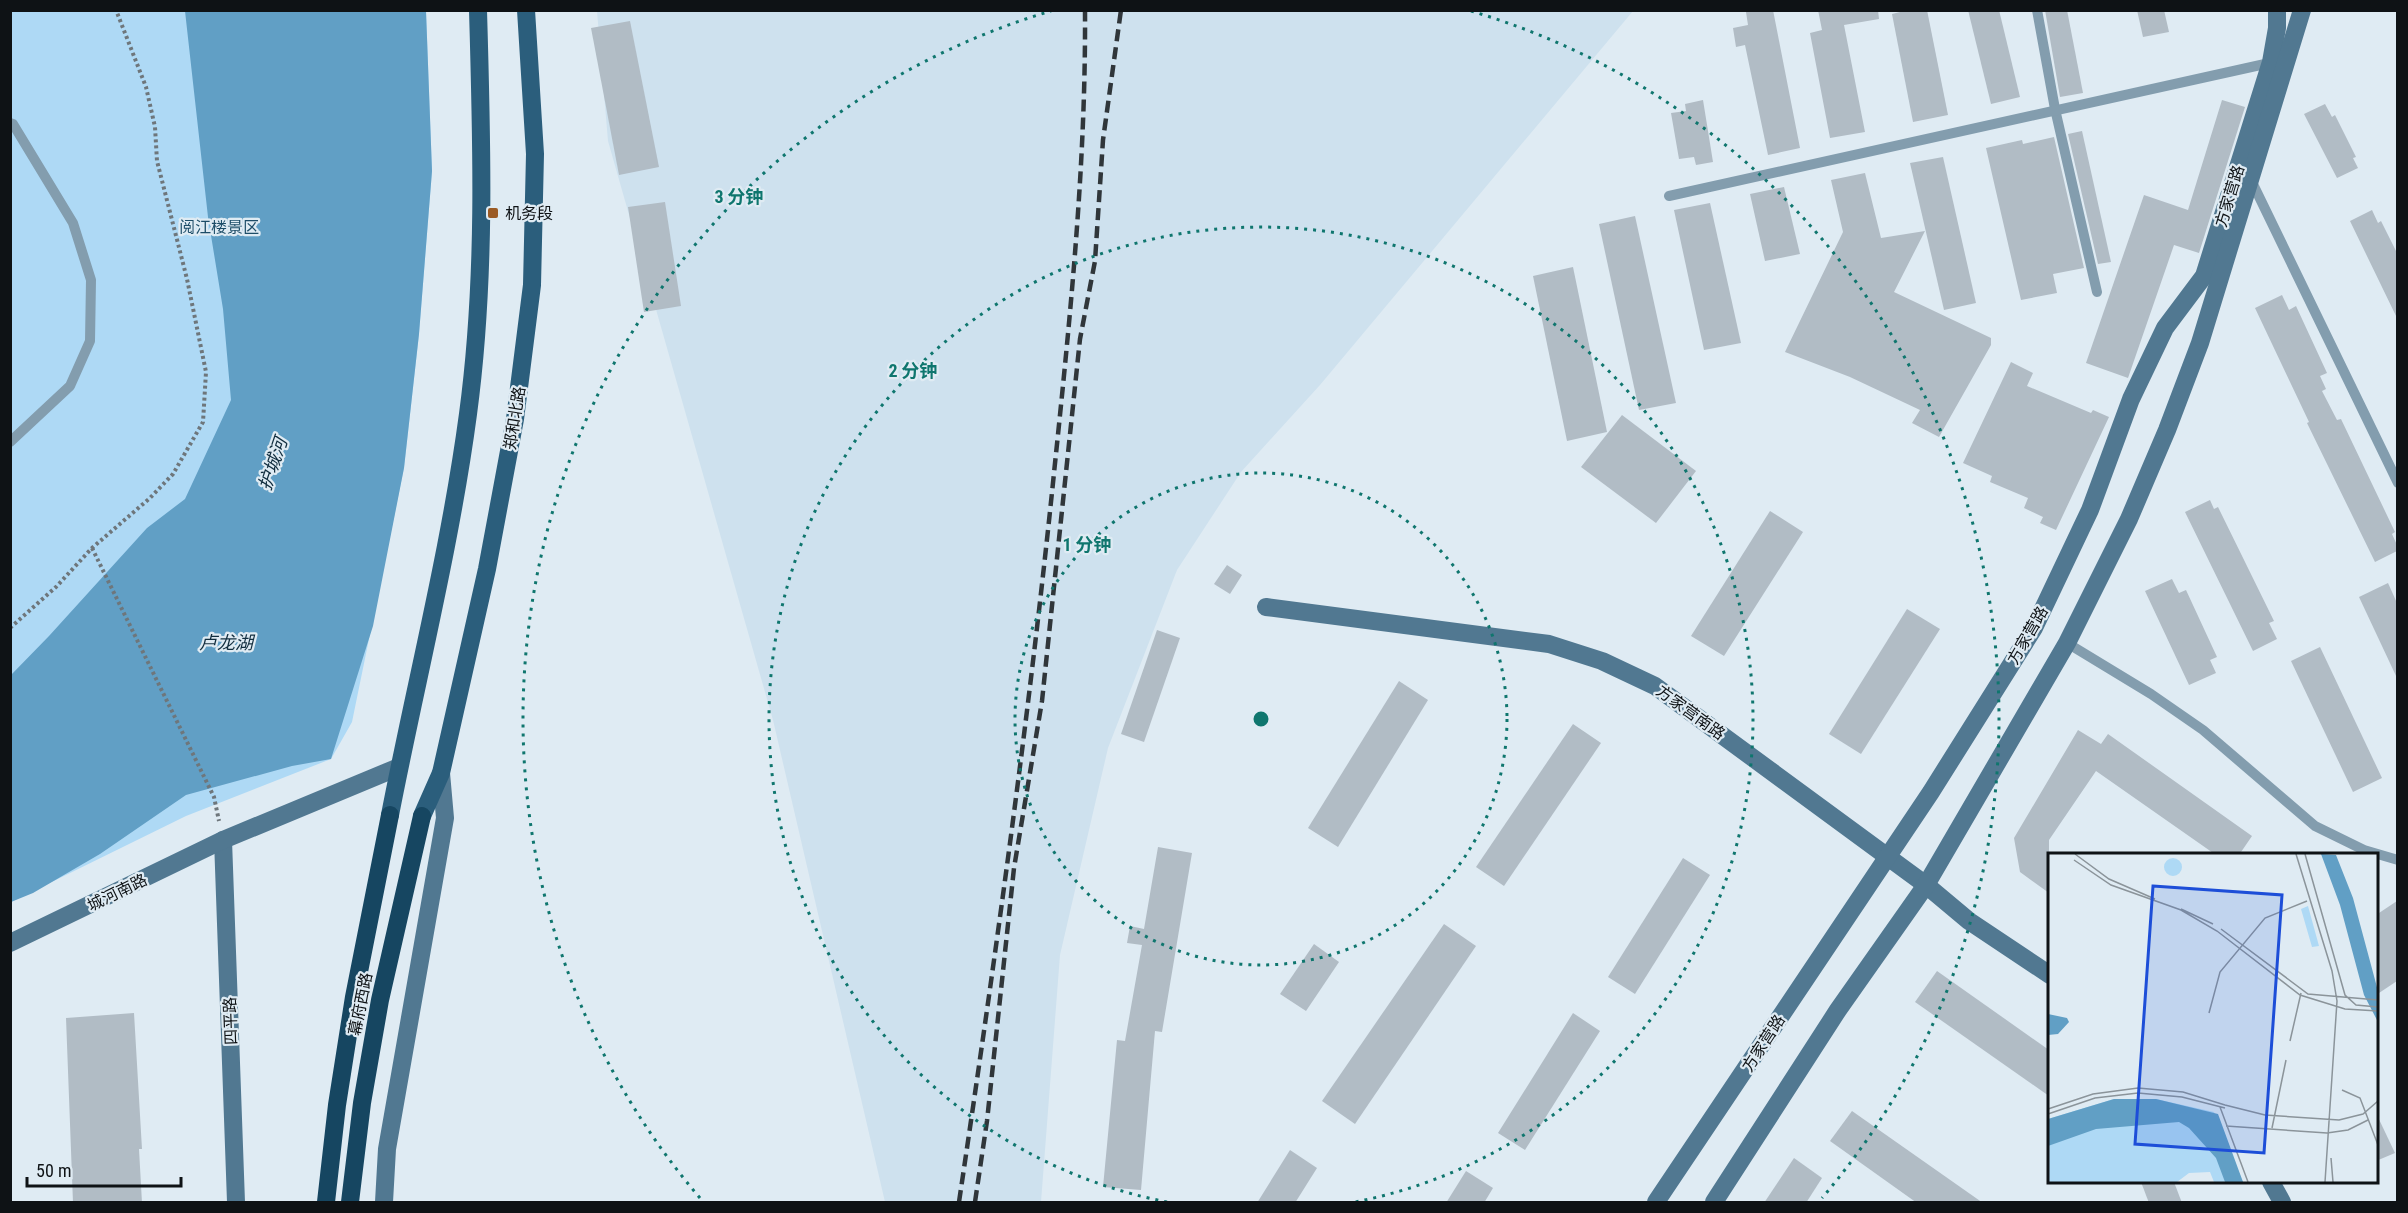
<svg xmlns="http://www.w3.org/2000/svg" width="2408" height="1213" viewBox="0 0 2408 1213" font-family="'Roboto Condensed','Noto Sans SC',sans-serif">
<rect width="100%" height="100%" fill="#dfebf3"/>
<path fill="#cee1ee" d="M597,11H1633L1320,385L1241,472L1177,570L1108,748L1060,955L1041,1202H885L773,720L608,141Z"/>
<path fill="#aed9f5" d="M11,11H426L432,171L419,334L404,468L352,722L331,759L186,816L11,902Z"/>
<path fill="#619fc5" d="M185,11H426L432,171L419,334L404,468L373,626L331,759L292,766L186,795L100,854L33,893L11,902V675L49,636L147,528L185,499L231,400L223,309L208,217Z"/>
<g fill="#b1bcc5">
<path d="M1756,10H1773L1800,148L1768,155L1745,45L1736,47L1733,28L1748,25L1746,12Z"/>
<path d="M1818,10H1878L1879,19L1844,25L1865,132L1830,138L1810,33L1822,30Z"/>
<path d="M1908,10H1927L1948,115L1913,122L1892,14Z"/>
<path d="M1968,10H1999L2020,97L1991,104Z"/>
<path d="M2045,10H2067L2083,93L2060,97Z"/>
<path d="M2137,10H2164L2169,32L2143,37Z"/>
<path d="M630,21L659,167L619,175L591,28Z"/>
<path d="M1703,100L1713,162L1696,165L1694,157L1679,159L1671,113L1686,111L1685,104Z"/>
<path d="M2222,100L2245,107L2199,253L2174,245L2128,378L2086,363L2144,195L2188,210Z"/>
<path d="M2325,104L2332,117L2335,115L2356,157L2353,158L2358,168L2337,178L2304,114Z"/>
<path d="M2082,131L2111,262L2098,264L2068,134Z"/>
<path d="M2054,137L2084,268L2053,274L2057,293L2021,300L1986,148L2022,140L2023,144Z"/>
<path d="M1943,157L1976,303L1944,310L1910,163Z"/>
<path d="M1865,173L1881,238L1925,231L1894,292L1991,338V345L1939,437L1912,423L1920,410L1850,377L1785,352L1843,232L1831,180Z"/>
<path d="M1784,187L1800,254L1765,261L1750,194Z"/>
<path d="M665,202L681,306L644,312L628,207Z"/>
<path d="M1710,203L1741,343L1704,350L1674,210Z"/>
<path d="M2372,210L2378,223L2381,221L2397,253V318L2350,221Z"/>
<path d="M1635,216L1676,403L1639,410L1599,224Z"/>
<path d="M1573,267L1607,432L1567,441L1533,276Z"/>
<path d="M2282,295L2289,310L2296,306L2327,373L2320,376L2326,389L2322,391L2337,420L2341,419L2395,532L2392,534L2397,545V551L2375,562L2307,423L2309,422L2255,308Z"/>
<path d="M2011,362L2033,373L2027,386L2091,413L2093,410L2109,417L2056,530L2040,523L2043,517L2024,508L2028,498L1990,482L1992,476L1963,463Z"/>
<path d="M1622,415L1696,471L1656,523L1581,467Z"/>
<path d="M2210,500L2214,509L2218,507L2274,621L2269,623L2277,639L2253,651L2185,512Z"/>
<path d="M1770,511L1803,532L1724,656L1691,636Z"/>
<path d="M1227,565L1242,575L1230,594L1214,584Z"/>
<path d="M2172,579L2179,593L2186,590L2217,657L2210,660L2216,673L2189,685L2145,591Z"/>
<path d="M2388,583L2397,603V678L2359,597Z"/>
<path d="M1907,609L1940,629L1861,754L1829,734Z"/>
<path d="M1157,630L1180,638L1144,742L1121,734Z"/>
<path d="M2320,647L2382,778L2353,792L2291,661Z"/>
<path d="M1399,681L1428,700L1338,847L1308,828Z"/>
<path d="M1573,724L1601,743L1504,886L1476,867Z"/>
<path d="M2078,730L2101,744L2108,734L2252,836L2239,855H2216L2096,771L2049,840V893L2020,872L2014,838Z"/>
<path d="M1158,847L1192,853L1162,1032L1155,1031L1141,1190L1103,1187L1117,1040L1125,1041L1142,945L1127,943L1130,926L1144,929Z"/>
<path d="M1683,858L1710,875L1635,994L1608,977Z"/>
<path d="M2397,901V981L2376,995V915Z"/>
<path d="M1444,924L1476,946L1355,1124L1322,1101Z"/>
<path d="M1314,944L1339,962L1306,1011L1280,994Z"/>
<path d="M1937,971L2049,1050V1096L1915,1002Z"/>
<path d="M134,1013L142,1149H139L142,1203H73L66,1018Z"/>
<path d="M1573,1013L1600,1031L1525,1150L1498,1133Z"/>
<path d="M1852,1111L1983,1203H1917L1830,1141Z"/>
<path d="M2376,1113L2395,1153L2376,1161Z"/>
<path d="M1290,1150L1317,1168L1295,1203H1257Z"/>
<path d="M1794,1158L1822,1178L1806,1203H1764Z"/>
<path d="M1466,1171L1493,1188L1484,1203H1446Z"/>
<path d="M2141,1182H2174L2182,1203H2149Z"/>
</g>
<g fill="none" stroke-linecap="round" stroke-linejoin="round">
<g stroke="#6e767b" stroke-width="4" stroke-dasharray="3 3" stroke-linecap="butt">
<path d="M92,548L214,797L219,821"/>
<path d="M10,628L56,587L92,548L150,498L173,474L203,422L206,372L187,279L157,161L155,127L146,87L116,10"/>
</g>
<g stroke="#839dae" stroke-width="10">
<path d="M2037,10L2055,109L2097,292"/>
<path d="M10,123L13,124L73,223L91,280L90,341L70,386L10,442"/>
<path d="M2250,178L2398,483"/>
<path d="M1669,196L2274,62"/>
<path d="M2067,643L2151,694L2203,730L2315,826L2364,850L2398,860"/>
</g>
<g stroke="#517891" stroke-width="18">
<path d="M1266,607L1549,644L1602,661L1655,686L1926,885L1969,921L2050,975"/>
<path d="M223,840L236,1202"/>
<path d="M10,943L223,840L399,767"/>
<path d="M2271,1182L2282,1202"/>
<path d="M384,1202L387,1149L445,818L441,773"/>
<path d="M1656,1202L1931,792L2034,628L2090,510L2131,399L2165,328L2204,276L2271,62L2277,28V10"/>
<path d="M1714,1202L1838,1010L1926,885L2067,643L2129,519L2167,430L2200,343L2302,10"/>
</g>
<g stroke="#2b5e7c" stroke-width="18">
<path d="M390,815C416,681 450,549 468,414C486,280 482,145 478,10"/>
<path d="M422,816L441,773L487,569L515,419L532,285L535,154L526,10"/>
</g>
<g stroke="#164661" stroke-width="18">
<path d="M326,1202L337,1105L354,997L390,815"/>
<path d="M350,1202L362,1103L380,1000L422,816"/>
</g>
<g stroke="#30363a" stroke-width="4.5" stroke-dasharray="12 6" stroke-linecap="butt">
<path d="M959,1202C995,960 1029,717 1054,473C1070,319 1086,165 1085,10"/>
<path d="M975,1202L987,1121L1014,868L1042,701L1080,339L1095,261L1103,140L1121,10"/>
</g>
</g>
<g fill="none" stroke="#0f766e" stroke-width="3" stroke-dasharray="3 6">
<circle cx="1261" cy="719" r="246"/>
<path d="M1167 1202A492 492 0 1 1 1355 1202"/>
<path d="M700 1198A738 738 0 0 1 1051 11M1471 11A738 738 0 0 1 1822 1198"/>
</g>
<rect fill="#9b5b25" stroke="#dfebf3" stroke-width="2" x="487" y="207" width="12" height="12" rx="3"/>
<g text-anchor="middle" stroke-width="4.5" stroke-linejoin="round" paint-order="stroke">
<g font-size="16" fill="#0e1215" stroke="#dfebf3">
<text transform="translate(2229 196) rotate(-73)" y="6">方家营路</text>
<text transform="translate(514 418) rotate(-81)" y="6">郑和北路</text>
<text transform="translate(2027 635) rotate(-60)" y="6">方家营路</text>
<text transform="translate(1691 712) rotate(36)" y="6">方家营南路</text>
<text transform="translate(117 892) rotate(-26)" y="6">城河南路</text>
<text transform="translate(360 1004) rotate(-79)" y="6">幕府西路</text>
<text transform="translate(230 1021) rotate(-92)" y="6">四平路</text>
<text transform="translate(1763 1043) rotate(-57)" y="6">方家营路</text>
</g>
<g font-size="16" fill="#0e1215" stroke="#dfebf3" text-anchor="start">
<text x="505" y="219">机务段</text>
</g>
<g font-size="16" fill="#1d4d68" stroke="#dfebf3">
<text x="219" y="233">阅江楼景区</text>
</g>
<g font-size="18" font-style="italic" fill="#112d3e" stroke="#dfebf3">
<text transform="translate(273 464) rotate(-71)" y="6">护城河</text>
<text x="226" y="649">卢龙湖</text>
</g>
</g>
<g transform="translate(2048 853)">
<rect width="330" height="330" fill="#dfebf3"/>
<path d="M116 14a9 9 0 1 1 18 0a9 9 0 1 1-18 0ZM260,53L271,93L264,94L253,56ZM66,246H108L166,259L195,329H166L162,319L141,320L129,329H0V266Z" fill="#aed9f5"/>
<path d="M273,1L288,2L305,45L330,138V169L316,142L292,52ZM0,161L19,165L21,169L10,181L0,182ZM66,246H108L170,261L195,329H177L168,305L141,275L131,269L48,276L0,293V266Z" fill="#619fc5"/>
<path fill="none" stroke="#8b949a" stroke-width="1.5" d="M27,1L61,26L107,46M248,1L284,118L289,148L277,329M257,1L297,142L308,152L330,154M26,7L63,32L133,57L169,78L252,142L297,156L330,158M133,56L165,71M173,76L260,141L330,147M161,160L172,119L217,65L259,48M242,188L253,140M294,237L312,245L330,292M177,252L217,262L291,267L315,261L330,248M172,254L200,329M0,256L45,241L90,235L135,239L177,252M0,261L47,245L90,240L134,244L177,255M178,273L279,280L300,277L320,267M224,275L238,207M283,305L285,329"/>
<path fill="#1d4ed8" fill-opacity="0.15" stroke="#1d4ed8" stroke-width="3" d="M105,33L234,42L216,300L87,291Z"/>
<rect width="330" height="330" fill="none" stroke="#0e1215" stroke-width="3"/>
</g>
<circle cx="1261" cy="719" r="9" fill="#0f766e" stroke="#dfebf3" stroke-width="3"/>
<g font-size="18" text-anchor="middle" font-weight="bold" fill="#0f766e" stroke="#dfebf3" stroke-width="4.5" stroke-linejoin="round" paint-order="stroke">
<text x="739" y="203">3 分钟</text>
<text x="913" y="377">2 分钟</text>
<text x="1087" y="551">1 分钟</text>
</g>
<rect width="2408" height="1213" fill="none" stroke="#0e1215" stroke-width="24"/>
<path d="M27 1177v9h154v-9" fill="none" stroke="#0e1215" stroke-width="3"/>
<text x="36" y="1177" font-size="18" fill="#0e1215" stroke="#dfebf3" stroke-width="4.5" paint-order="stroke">50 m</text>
</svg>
